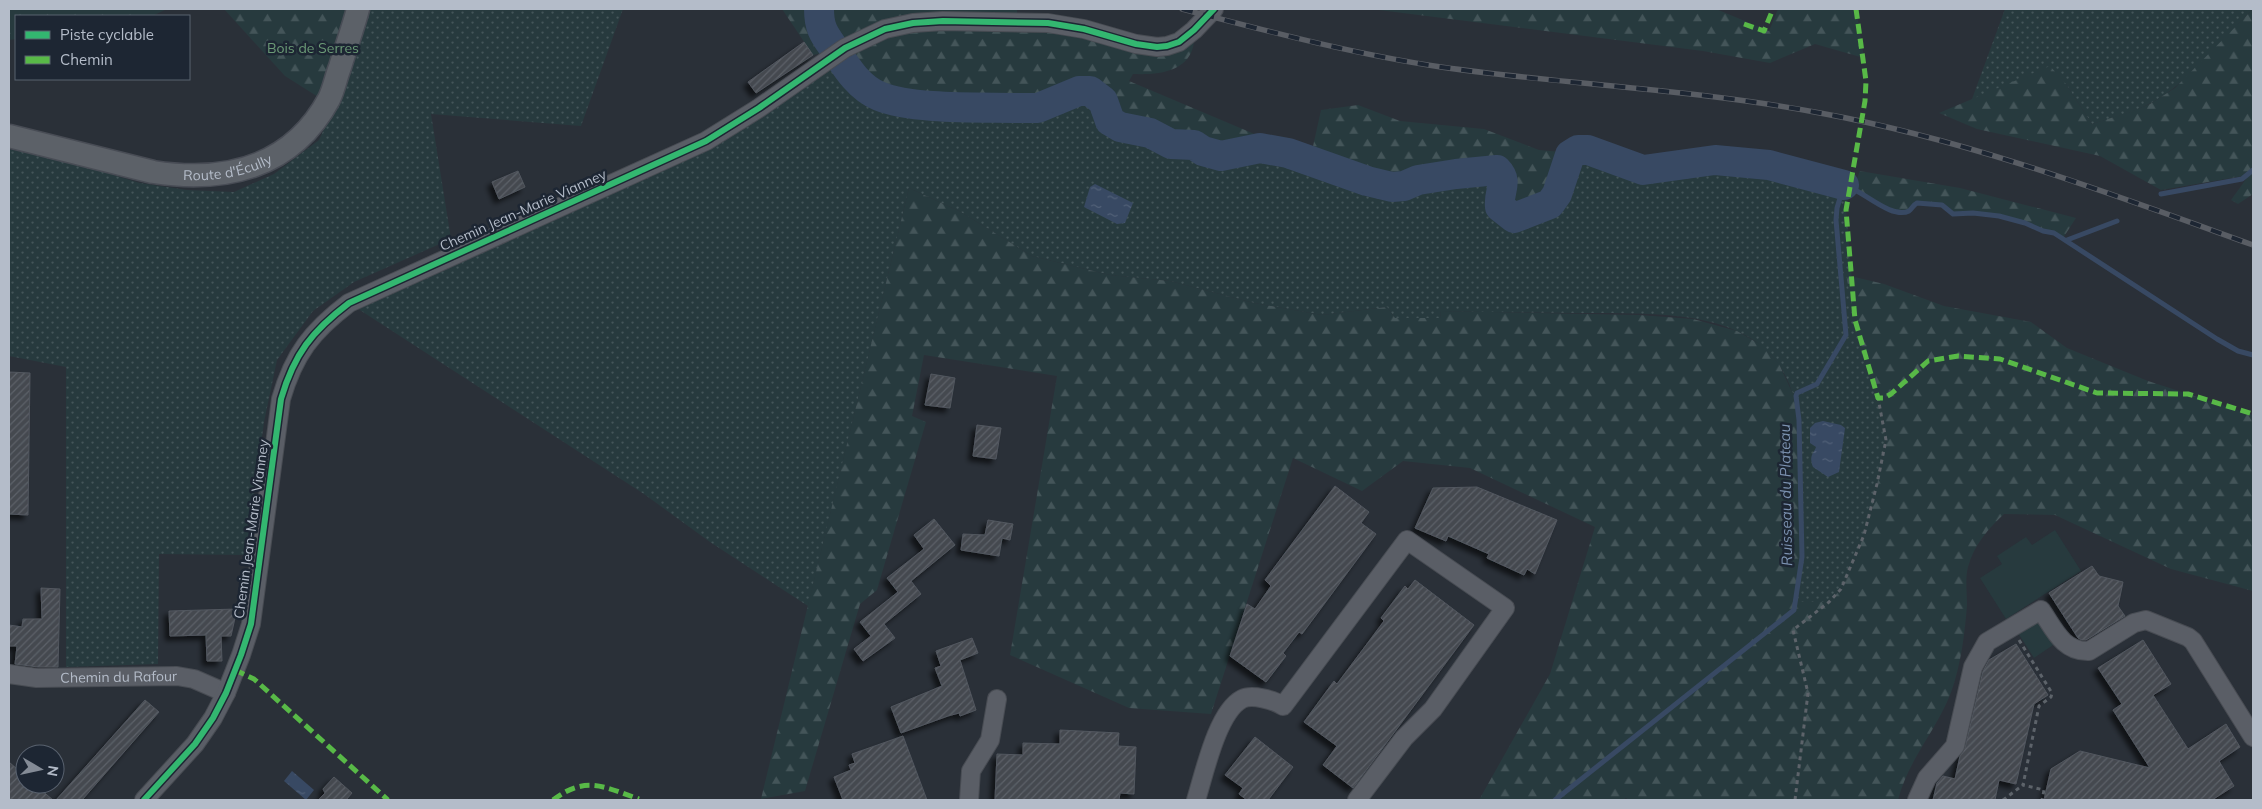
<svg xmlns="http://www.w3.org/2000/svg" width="2262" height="809" viewBox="0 0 2262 809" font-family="Mulish,sans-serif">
<defs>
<pattern id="grass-dots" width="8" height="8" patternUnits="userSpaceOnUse" patternTransform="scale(1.25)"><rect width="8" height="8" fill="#273a3e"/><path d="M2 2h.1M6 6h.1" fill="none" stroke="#445559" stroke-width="1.8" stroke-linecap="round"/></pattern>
<pattern id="forest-firs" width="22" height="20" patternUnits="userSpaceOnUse" patternTransform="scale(1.25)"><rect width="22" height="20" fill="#273a3e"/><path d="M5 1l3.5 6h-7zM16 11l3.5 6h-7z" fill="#445559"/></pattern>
<pattern id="water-ripples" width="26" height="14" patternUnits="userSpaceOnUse" patternTransform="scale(1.25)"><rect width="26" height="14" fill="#384963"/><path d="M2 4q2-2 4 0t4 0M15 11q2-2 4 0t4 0" fill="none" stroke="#526178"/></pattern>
<pattern id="building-hatch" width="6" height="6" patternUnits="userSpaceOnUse" patternTransform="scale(1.25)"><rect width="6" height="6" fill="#444950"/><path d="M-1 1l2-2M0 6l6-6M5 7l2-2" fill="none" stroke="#5d6168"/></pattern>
<filter id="shadow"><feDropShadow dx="-4.5" dy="4.5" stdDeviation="2.5" flood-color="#0009"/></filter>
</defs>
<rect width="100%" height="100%" fill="#2a3038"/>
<g fill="url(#grass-dots)">
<path d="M370,9H623L581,126L431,114L451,239L354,282L313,311L277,360L264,422L246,555L159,554L158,664L66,667V367L9,356V149L90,168L140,183L187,190L234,192L274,174L319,140L351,70Z"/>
<path d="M2005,9H2253C2221,41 2191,81 2151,103C2132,113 2112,118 2092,124L2066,84L1972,99Z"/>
<path d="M840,63L845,66L856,80L879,96L915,104L1037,108L1079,91H1090L1103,101L1111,121L1120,127L1150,133L1171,144L1194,145L1203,151L1221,156L1260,148L1312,161L1367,181L1404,186L1418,180L1497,170C1505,178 1503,182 1500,193L1514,218L1551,204L1557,194L1570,155L1578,150H1588L1643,170L1715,160L1769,165L1849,186L1846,210L1855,320L1883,415L1886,440L1872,510L1855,561L1841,589L1829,602H1796L1802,557L1799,420L1796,396L1792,392C1784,367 1769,348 1745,335C1700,310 1632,314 1581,313C1534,313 1487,312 1440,311L1441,318H1395L1387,307L1322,315L1254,303L1170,281L1110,275L1032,256L959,211L909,188L808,606L710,542L644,494L349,303L759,108Z"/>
</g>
<g fill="url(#forest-firs)">
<path d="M9,9H167L152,16H16V39L9,40Z"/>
<path d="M224,9H369L334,107L285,76Z"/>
<path d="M782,9H1017V21L1126,41L1188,36L1194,42C1190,72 1159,75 1133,74L1129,81L1271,141L1294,155L1260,148L1221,156L1203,151L1194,145L1171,144L1150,133L1120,127L1110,121L1103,101L1090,91H1079L1038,108H1020C984,107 910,110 879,96C861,89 842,67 834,51L813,55Z"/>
<path d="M1371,9H1716L1769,31L1778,9H1856L1864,58L1815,44L1770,63L1703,51Z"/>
<path d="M2253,9V194L2238,204L2231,200L2249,175L2161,190L2100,156L1977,129L1939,113L2050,66L2066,84L2092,124L2130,112L2150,104L2175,88Z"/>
<path d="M1358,105L1400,121L1484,129L1539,150L1573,153L1570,155L1557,194L1550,204L1514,218L1500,207C1498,192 1509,181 1497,170C1471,171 1446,177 1420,180C1411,182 1404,187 1394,187C1366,186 1336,169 1310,160L1321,110Z"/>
<path d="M1704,150L1735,158L1714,157L1651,163L1644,166L1630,161Z"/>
<path d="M1860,171L1960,188L2076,218L2063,238L2054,233L2043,231L2025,223L1999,216L1973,213L1953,214L1942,205L1917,203C1913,205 1912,209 1908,211C1892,218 1866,195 1853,187Z"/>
<path d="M909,188L959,211L1032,256L1110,275L1170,281L1254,303L1322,315L1387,307L1395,318H1441L1440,311L1639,315L1693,319L1737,331L1763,346L1779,364L1792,392L1796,396L1799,420L1802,557L1796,602H1829L1841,589L1855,561L1872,510L1886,440L1883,415L1859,338L1846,275L1884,284L1944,306L2031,322L2067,348L2148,381L2253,415V591L2171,569L2055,515L2004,514C1988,529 1974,545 1968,567C1965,578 1967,593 1967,605C1965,630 1962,656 1955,680C1943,724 1909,756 1898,800H1628L1626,798L1623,800H1479L1550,674L1595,527L1470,468L1403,461L1362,491L1293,458L1211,714L1129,708L1010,655L1057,376L924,355L912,416L926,422L877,590L860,604L805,791L761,799Z"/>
</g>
<g fill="#273a3e">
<path d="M2055,530L2081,571L2006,619L1980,578L2002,564L1997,556L2026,537L2032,545Z"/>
<path d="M2040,618L2056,643L2034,658L2018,633Z"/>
</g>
<g fill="url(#water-ripples)">
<path d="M875,85C886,86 891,96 890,106C880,110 870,104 864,97Z"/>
<path d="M1095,184L1133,203L1125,223L1117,224L1084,207L1090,187Z"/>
<path d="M1823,421L1841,425L1845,428L1839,472L1828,477L1813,467C1809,455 1813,455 1816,447L1810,443V428L1815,423Z"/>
<path d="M292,771L314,790L306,800L284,781Z"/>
</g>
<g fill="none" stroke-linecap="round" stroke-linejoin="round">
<g stroke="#384963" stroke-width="5">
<path d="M2161,194L2242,179L2253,170"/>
<path d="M2067,240L2117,221"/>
<path d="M1555,800L1794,610L1802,557L1799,420L1796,396L1797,393L1817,384L1846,335L1836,220L1837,208L1844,185C1861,189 1891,220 1909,211C1912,209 1913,205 1917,203L1942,205L1953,214L1973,213L1999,216L2025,223L2043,231L2054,233L2217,339L2238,351L2253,355"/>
</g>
<path stroke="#384963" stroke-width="30" d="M819,9C819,31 826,36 837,53C848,70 860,88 879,96C912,110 983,107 1020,108H1038L1079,91H1090L1103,101L1110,121L1120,127L1150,133L1171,144L1194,145L1203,151L1221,156L1260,148L1288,153L1367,181L1392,187L1404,186L1418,180L1456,174L1497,170C1509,182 1498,191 1500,207L1514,218L1550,204L1557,194L1570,155L1578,150H1588L1643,170L1715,160L1769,165L1844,185"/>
</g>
<g fill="url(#building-hatch)" stroke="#52575f" filter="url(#shadow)">
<path d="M804,42L813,55L756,93L748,82Z"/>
<path d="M518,171L525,187L499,199L492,182Z"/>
<path d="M9,372L30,373L28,515L9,514Z"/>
<path d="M931,374L955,378L950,408L925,405Z"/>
<path d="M977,425L1001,428L996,459L973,456Z"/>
<path d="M1335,486L1369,512L1361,523L1376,534L1302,634L1299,632L1283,653L1286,656L1266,682L1230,656L1247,604L1255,609L1271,586L1265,580Z"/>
<path d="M1477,487L1557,520L1535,574L1527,569L1524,575L1487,558L1489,554L1448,536L1446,541L1415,528L1433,488Z"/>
<path d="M934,519L955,545L911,581L921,594L884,624L895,638L863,661L854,649L871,636L860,622L898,592L887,578L924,549L914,535Z"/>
<path d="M988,520L1013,524L1010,540L1002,538L999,556L961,550L963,534L985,535Z"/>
<path d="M2092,566L2099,576L2123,582L2118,606L2125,616L2086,640H2082L2078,638L2049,593Z"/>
<path d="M1415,580L1474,625L1353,788L1323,765L1337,746L1304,722L1334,681L1337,684L1384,621L1381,618L1405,586L1408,589Z"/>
<path d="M41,588L60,589L58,667H38L15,664L17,646H9V625L22,627L23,619H42Z"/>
<path d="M237,609L231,636H221L222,661H207L206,635L170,636L169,611Z"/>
<path d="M972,638L978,653L960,660L976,710L960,716L959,713L948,716L901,733L891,707L942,686L935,668L941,666L936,651Z"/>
<path d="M2143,640L2171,684L2153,695L2188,749L2226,724L2240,747L2219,761L2234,786L2212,800H2044L2051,769L2080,751L2150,768L2113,710L2122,704L2098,668Z"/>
<path d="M2016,644L2048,695L2034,704L2016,784L1999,780L1995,800H1933L1937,783L1943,776L1955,779L1960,756L1965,748L1983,671L1989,660Z"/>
<path d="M145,700L159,712L82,800H56Z"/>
<path d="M1060,730L1119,733L1118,746L1136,747L1134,794L1120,793L1119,800H995L997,754L1023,755V743L1060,744Z"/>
<path d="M903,736L927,800H843L834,777L851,770L849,765L855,763L852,754Z"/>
<path d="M1255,737L1293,767L1268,800H1247L1239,794L1243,788L1225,775Z"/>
<path d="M9,762L25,776V784H34L53,800H9Z"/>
<path d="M334,777L352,793L346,800H318L325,793L323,789Z"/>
</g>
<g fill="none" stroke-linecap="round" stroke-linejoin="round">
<defs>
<g id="minor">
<path id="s1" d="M9,674L37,678L177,676L194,679L226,693"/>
<path d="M144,800L195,744L213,718L226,693L241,655L251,624L281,399C294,354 312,331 349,303L706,141L759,108L845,48L885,29L913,23L943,21L1048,23L1084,29L1136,44L1157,47L1167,46L1179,42L1194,30L1214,9"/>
<path d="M969,800L971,771L990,740L997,699"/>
<path d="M1196,800C1204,775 1217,712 1242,699C1252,694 1274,700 1283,706L1407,540L1505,608L1433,709L1404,738L1357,800"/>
<path d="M1917,800L1927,778L1955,746L1973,667L1987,642L2041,610C2054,629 2063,652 2089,651L2134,623L2146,620L2188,637L2193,641L2253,737"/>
</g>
<g id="major">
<path id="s2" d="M9,136L153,172C225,183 292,168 329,99C334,89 336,77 340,67C346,47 353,28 358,9"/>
</g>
</defs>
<use href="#minor" stroke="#484c53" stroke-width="20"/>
<use href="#major" stroke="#484c55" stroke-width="25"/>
<g stroke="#5d636a" stroke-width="3" stroke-dasharray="4 4" stroke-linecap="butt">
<path d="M2019,640L2052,693L2051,697L2039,706L2023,785L2044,790L2042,800"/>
<path d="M1795,800L1808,693L1793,630L1829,602L1841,589L1864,535L1877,484L1886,440L1878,398"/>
<path d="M2003,800L2023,785"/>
</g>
<use href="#minor" stroke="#5a5e66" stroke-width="18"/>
<use href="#major" stroke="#5c6168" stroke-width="22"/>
<defs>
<path id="rail" d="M1182,9C1267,31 1353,54 1441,67C1566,85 1695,89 1820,113C1969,140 2111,194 2253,245"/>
</defs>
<use href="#rail" stroke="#595d64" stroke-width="5.5"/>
<use href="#rail" stroke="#1d2633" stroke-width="4" stroke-dasharray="11" stroke-linecap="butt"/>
<g stroke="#58b947" stroke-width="5" stroke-dasharray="10 5" stroke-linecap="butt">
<path d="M1856,9L1866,81L1865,101L1846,210L1855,320L1878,398H1884L1891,394L1928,361L1958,356L2000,359L2097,393L2188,394L2253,414"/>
<path d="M1744,24L1764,31L1773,9"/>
<path d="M235,670L254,679L388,800"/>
<path d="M553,800C586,775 604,787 639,799"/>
</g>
<defs>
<path id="cycleway" d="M144,800L195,744L213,718L226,693L241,655L251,624L281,399C294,354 312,331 349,303L706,141L759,108L845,48L885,29L913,23L943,21L1048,23L1084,29L1136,44L1157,47L1167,46L1179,42L1194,30L1214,9"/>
</defs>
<use href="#cycleway" stroke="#1d2633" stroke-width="9"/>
<use href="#cycleway" stroke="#33b770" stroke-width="6"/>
</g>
<g text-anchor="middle" stroke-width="5" stroke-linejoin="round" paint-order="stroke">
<g font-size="14" fill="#6b9a76" stroke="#1d2633">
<text x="313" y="53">Bois de Serres</text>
</g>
<g font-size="14" fill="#b4bcc9" stroke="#1d2633">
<text dy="5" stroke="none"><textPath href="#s2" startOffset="224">Route d'Écully</textPath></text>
<text transform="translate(523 210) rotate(-24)" y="5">Chemin Jean-Marie Vianney</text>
<text transform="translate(251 529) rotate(-82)" y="5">Chemin Jean-Marie Vianney</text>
<text dy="5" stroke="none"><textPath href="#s1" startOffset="110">Chemin du Rafour</textPath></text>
</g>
<g font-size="15" font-style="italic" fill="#7c92b1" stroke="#1d2633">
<text transform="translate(1786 495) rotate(-91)" y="5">Ruisseau du Plateau</text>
</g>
</g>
<rect width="2262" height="809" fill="none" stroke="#b4bcc9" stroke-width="20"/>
<rect x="15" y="15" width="175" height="65" fill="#1d2633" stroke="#59626f"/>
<rect x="25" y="31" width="25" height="8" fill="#33b770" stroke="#59626f"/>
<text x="60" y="40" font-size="15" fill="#b4bcc9">Piste cyclable</text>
<rect x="25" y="56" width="25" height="8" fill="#58b947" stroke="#59626f"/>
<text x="60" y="65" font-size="15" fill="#b4bcc9">Chemin</text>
<g transform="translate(40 769) rotate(99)"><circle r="24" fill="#1d2633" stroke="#59626f"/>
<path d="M0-4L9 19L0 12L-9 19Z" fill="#848b96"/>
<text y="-8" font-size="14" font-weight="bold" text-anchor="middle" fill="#b4bcc9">N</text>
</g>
</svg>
